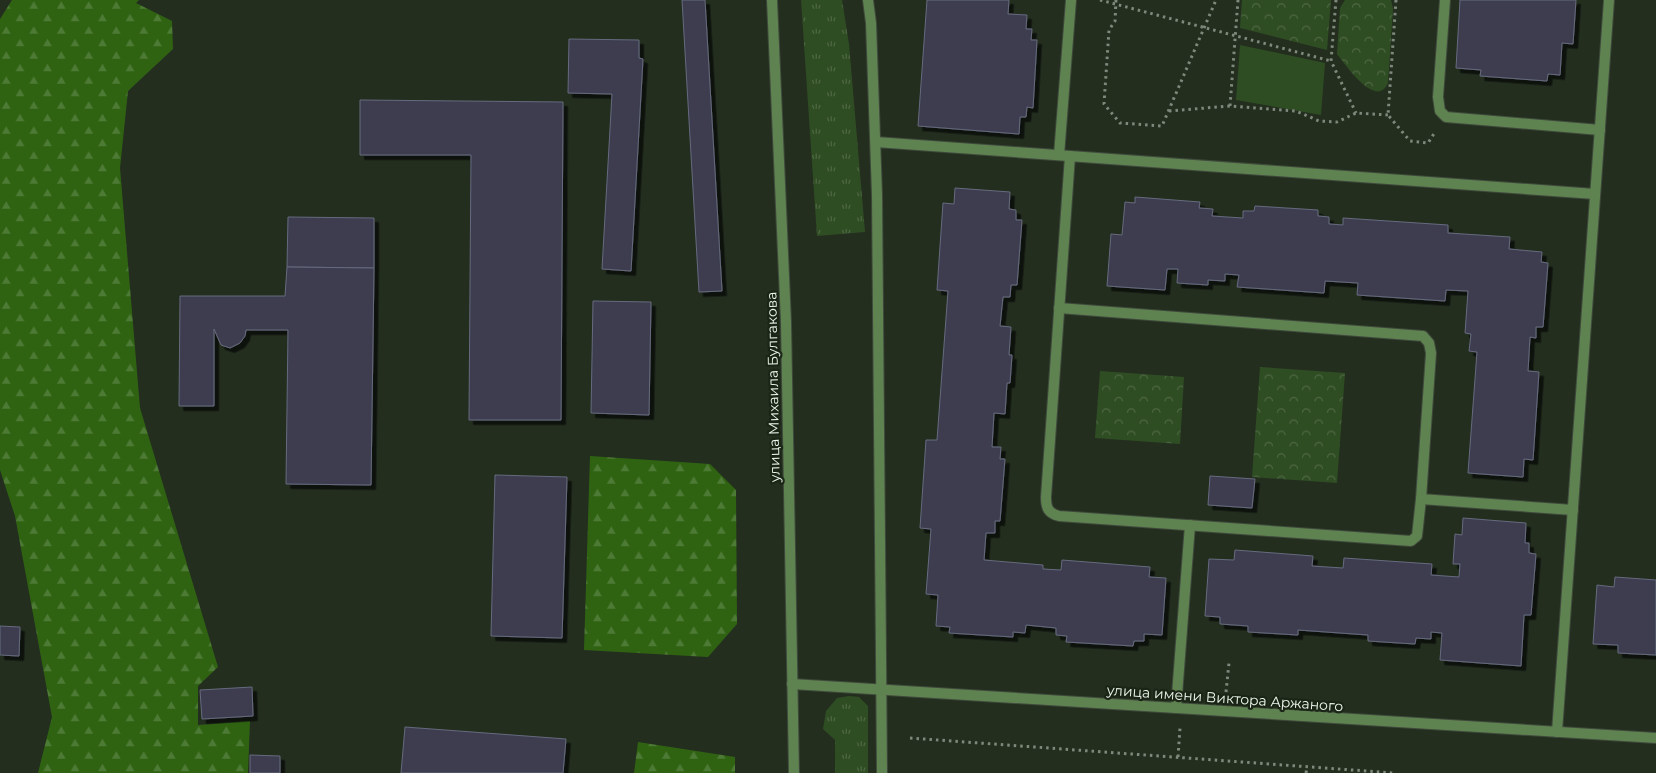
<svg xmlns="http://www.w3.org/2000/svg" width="1656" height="773" viewBox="0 0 1656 773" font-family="Montserrat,sans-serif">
<defs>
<pattern id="grass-tufts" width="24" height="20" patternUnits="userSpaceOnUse" patternTransform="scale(1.25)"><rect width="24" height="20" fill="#2f4d23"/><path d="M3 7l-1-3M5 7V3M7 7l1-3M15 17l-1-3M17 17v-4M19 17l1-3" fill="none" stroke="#4d6743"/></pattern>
<pattern id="forest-firs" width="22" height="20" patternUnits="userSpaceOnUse" patternTransform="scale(1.25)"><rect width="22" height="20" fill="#2f6312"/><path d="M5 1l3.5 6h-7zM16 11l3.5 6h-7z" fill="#4d7a35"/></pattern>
<pattern id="park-crowns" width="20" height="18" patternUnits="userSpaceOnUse" patternTransform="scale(1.25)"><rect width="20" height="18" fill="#2f4d23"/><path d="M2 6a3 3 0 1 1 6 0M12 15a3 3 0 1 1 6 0" fill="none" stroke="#4d6743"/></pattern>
<filter id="shadow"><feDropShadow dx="4.5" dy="4.5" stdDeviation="0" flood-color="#0009"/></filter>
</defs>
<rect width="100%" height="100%" fill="#232e1f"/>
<g fill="url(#grass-tufts)">
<path d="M801,0H842L849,44L865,232L817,236Z"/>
<path d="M849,696L859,697L868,706V773H835V740L823,729L826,711L837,698Z"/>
</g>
<g fill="url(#forest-firs)">
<path d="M12,0H139L136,3L172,21L173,49L128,91L120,168L140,408L218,667L198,686V725L250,721L248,773H38L52,717L15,516L0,470V19Z"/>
<path d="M590,456L710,464L736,490L737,624L708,657L584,650Z"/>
<path d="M638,742L735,757V773H634Z"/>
</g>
<g fill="url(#park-crowns)">
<path d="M1242,0H1331L1327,50L1240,28Z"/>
<path d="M1345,0H1391L1393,9L1388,83C1376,110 1345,64 1337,54L1340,8Z"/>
<path d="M1260,367L1345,373L1337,483L1252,477Z"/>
<path d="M1100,371L1184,377L1180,444L1095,438Z"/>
</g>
<path fill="#2f4d23" d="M1240,45L1325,63L1321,115L1236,100Z"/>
<g fill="#3c3e50" stroke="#676a7e" filter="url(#shadow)">
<path d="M682,0H705L722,291L699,292Z"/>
<path d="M927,0H1009L1008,14L1027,15L1026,29H1032L1031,40H1037L1033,108L1027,107L1026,117H1020L1019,134L918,126Z"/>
<path d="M1460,0H1576L1573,44L1562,43L1560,75L1548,74L1547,81L1480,76L1481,70L1456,68Z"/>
<path d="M569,39L639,40V58L643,59L631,271L602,269L612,94L568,93Z"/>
<path d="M360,100L563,102L561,420H469L471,155H360Z"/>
<path d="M955,188L1010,192L1009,209L1016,210V220H1022L1017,285H1011L1010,297H1003L1000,326L1011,327L1009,355H1012L1010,383H1007L1005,414L994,413L992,447H1001L1000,459H1005L1000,521H995V533H986L984,560L1043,565V569L1061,570L1062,560L1150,567L1149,577L1166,578L1162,635L1144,634V641H1134L1133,646L1066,642L1067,636L1056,635V628L1026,625L1025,633L1013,632V637L949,633L950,627L936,626L938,595L926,594L931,529L920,528L926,440H937L948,291L937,290L943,203L954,204Z"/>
<path d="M1135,197L1200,202L1199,208L1213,209L1212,216L1243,218V211H1254L1255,206L1318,210V216L1329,217V224L1343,225V218L1448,225V233L1510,237L1509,249L1542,252L1541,262L1548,263L1543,327H1536V338L1530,337L1528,371L1539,372L1533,460L1524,459L1523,477L1468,473L1477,352L1469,351L1471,334L1465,333L1468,291L1446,290L1445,301L1357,295L1358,283L1325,281L1324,293L1237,287L1239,275L1225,274V281L1208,280V285L1177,283L1178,269H1167L1165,290L1107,286L1111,234L1122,235L1125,202L1135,203Z"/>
<path d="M288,217L374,218V268L287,267Z"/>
<path d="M287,267L374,268L371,485L286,484L288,330H246L245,336L240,343L230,348L221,345L214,329V406H179L180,296H285Z"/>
<path d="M593,301L651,302L649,415L591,413Z"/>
<path d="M495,475L567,477L562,638L491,636Z"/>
<path d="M1210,476L1255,479L1252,508L1208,505Z"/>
<path d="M1463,518L1526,523L1525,543H1529V553L1536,554L1531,615H1524L1521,666L1440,660L1442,633L1431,632V639L1416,638L1415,644L1368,641V635L1298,630V635L1248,632V626L1220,624V617L1205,616L1209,559L1234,560L1235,550L1313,556L1312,566L1343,568L1344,558L1432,564L1431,575L1459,577L1460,564H1453L1455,534L1462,535Z"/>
<path d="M1615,577L1656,580V655L1618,653V645L1593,644L1597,585L1614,587Z"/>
<path d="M0,626L20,627L19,656L0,655Z"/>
<path d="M252,687L253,716L202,719L200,690Z"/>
<path d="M405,727L566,739L563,773H401Z"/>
<path d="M250,755L280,756V773H250Z"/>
</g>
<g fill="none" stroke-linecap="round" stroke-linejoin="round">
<defs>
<g id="service">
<path d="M868,0L871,23L877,195L882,773"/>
<path d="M1445,0L1438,97L1440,111L1446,117L1600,130"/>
<path d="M876,142L1595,194"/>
<path d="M1059,155L1071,0"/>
<path d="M1070,156L1046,497C1046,508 1048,513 1059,516L1411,541L1417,536L1421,499"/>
<path d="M1059,308L1423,336L1429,343L1431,353L1421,499L1573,510"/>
<path d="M1176,708L1190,525"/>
<path d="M1557,732L1609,0"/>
</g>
<g id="minor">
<path d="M772,0L786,322L794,773"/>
<path d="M792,684L1656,738"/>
</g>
</defs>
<use href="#service" stroke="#3f4a3c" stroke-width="12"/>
<use href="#minor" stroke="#3f4a3c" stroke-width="12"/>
<g stroke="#7f887c" stroke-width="3" stroke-dasharray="2.5 4" stroke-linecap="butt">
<path d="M1100,0L1331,61"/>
<path d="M1116,0L1115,21L1109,30L1104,104L1120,123L1162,126L1216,0"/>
<path d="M1336,0L1331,61L1356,113"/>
<path d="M1396,0L1388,115L1410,141L1428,143L1435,132"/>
<path d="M1230,106L1238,0"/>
<path d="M1169,111L1230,106L1296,111L1319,121L1337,122L1356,113L1388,115"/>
<path d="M1226,692L1229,663"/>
<path d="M910,738L1394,773"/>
<path d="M1178,757L1180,728"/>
<path d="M1306,773L1307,767"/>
</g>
<use href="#service" stroke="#5f8251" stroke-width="10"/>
<use href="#minor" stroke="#5f8251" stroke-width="10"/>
</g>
<g text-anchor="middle" stroke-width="4.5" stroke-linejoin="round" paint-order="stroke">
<g font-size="14" fill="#eef6ec" stroke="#1a2516">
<text transform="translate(773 387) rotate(-91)" y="5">улица Михаила Булгакова</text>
<text transform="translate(1225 698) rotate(4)" y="5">улица имени Виктора Аржаного</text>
</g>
</g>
</svg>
